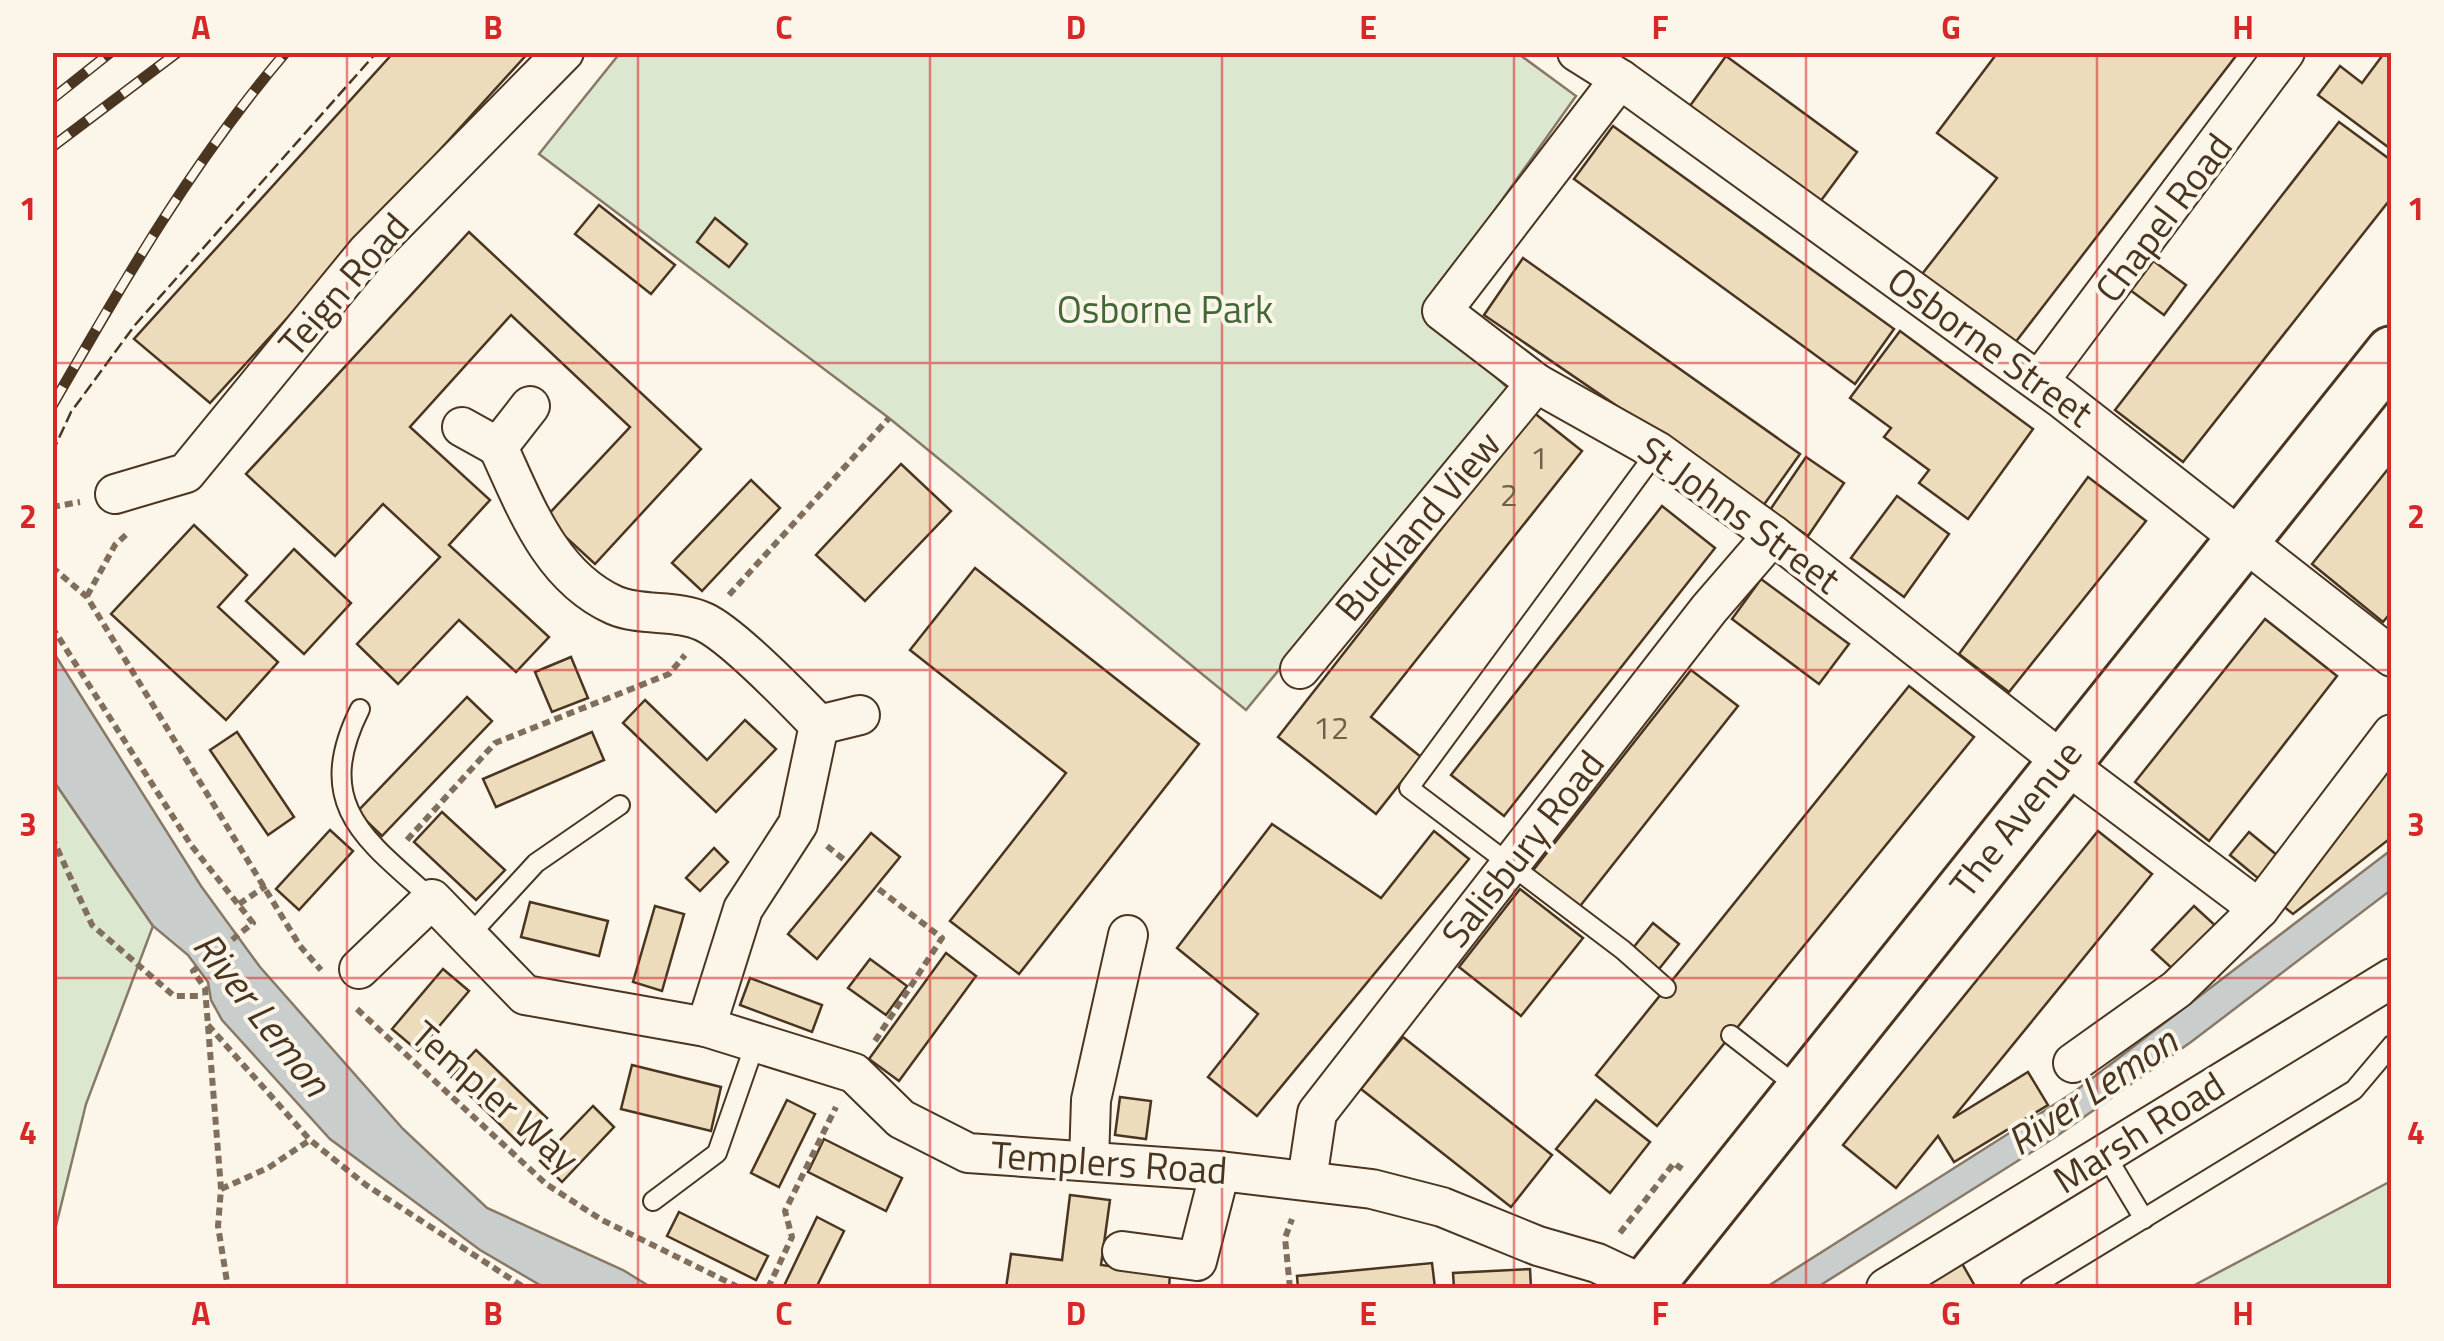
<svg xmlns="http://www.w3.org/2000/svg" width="2444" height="1341" viewBox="0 0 2444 1341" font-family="'Titillium Web',sans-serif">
<rect width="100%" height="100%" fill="#fbf6e9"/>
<g fill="#dce7d0" stroke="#887966" stroke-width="2.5">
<path d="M1516,52L1576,96L1423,311L1509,389L1246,710L889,418L539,154L620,53Z"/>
<path d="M53,780L153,926L86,1104L53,1238Z"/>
<path d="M2391,1181V1288H2189Z"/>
</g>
<g fill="#c9cecd" stroke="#887966" stroke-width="2.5">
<path d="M52,650L201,886L260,967L403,1129L487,1208L623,1270L652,1288H545L480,1250L330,1139L222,1020L211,1000L208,982L188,955L153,926L53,780Z"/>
<path d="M2391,850V890L2191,1042L2054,1138L1816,1288H1765L2074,1092Z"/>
</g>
<g fill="#ecdcbc" stroke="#4a3520" stroke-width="2.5">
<path d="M394,52H529L210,403L134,339Z"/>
<path d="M1998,52H2239L2011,348L1919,278L1997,178L1937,133Z"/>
<path d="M2385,52H2392V150L2318,95L2340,66L2362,83Z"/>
<path d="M1726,56L1857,152L1817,206L1687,110Z"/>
<path d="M2339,122L2392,161V197L2183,462L2115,410Z"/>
<path d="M1613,126L1894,329L1855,384L1574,179Z"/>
<path d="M599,205L675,265L651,294L575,234Z"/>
<path d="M715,218L747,244L729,267L697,242Z"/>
<path d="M469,232L701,449L595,564L545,518L630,427L511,315L410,427L490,500L449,545L549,637L516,672L459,620L398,684L357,644L440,557L383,504L335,556L246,474Z"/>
<path d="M2148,257L2186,285L2164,315L2126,287Z"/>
<path d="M1523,258L1800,454L1763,506L1484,315Z"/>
<path d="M1900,331L2033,429L1968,519L1919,483L1929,470L1884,437L1891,428L1850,398Z"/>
<path d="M1533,412L1582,451L1371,717L1421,757L1376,814L1278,737Z"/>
<path d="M1806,457L1844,483L1808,536L1770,510Z"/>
<path d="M901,464L951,511L865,601L816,555Z"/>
<path d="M2392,464V611L2383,622L2312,564Z"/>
<path d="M2088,477L2146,521L2009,692L1959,654Z"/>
<path d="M751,480L780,508L702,591L672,563Z"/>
<path d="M1897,496L1949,534L1904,597L1851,558Z"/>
<path d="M1662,506L1715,548L1504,816L1451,775Z"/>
<path d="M194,525L247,575L218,607L278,662L226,720L111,614Z"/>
<path d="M294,549L351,603L304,654L246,601Z"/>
<path d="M975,568L1199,744L1019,974L950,921L1066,773L910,650Z"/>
<path d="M1761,579L1849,644L1819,684L1732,619Z"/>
<path d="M2265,619L2337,676L2209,841L2135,782Z"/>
<path d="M571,657L588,698L552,712L535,672Z"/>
<path d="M1691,670L1738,706L1577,910L1531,873Z"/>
<path d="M1909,686L1974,737L1657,1126L1596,1075Z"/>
<path d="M467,697L492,721L382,836L357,812Z"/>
<path d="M645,700L707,760L745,720L776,749L716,812L623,723Z"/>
<path d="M237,732L294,817L268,835L210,750Z"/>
<path d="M592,732L604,760L496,807L483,779Z"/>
<path d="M2392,755V837L2293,914L2277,901Z"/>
<path d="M442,812L505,870L476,900L414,842Z"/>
<path d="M1272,824L1381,898L1434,831L1469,859L1257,1116L1208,1077L1258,1014L1177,948Z"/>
<path d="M330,830L353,851L299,910L276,889Z"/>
<path d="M2098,831L2152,874L1953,1118L2028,1072L2048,1105L1954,1162L1938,1136L1896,1188L1843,1145Z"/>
<path d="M2249,832L2278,856L2259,879L2230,855Z"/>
<path d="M871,833L900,857L817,959L788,934Z"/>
<path d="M714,848L728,862L700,891L686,878Z"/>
<path d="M1520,889L1583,938L1521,1016L1459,967Z"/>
<path d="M530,902L608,921L599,956L521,937Z"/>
<path d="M655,906L684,914L662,991L633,982Z"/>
<path d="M2194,906L2218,928L2177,973L2152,950Z"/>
<path d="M1653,923L1679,944L1659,969L1633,948Z"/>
<path d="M946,953L976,976L899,1081L869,1059Z"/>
<path d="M870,959L907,986L886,1015L848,988Z"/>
<path d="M443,969L469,991L418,1051L392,1029Z"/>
<path d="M750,978L822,1005L812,1032L740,1005Z"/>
<path d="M1403,1037L1552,1155L1511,1207L1361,1089Z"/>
<path d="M476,1050L547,1118L521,1145L451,1077Z"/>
<path d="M632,1065L721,1087L711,1131L621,1109Z"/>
<path d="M1120,1097L1151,1101L1146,1139L1115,1135Z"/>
<path d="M787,1100L815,1114L779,1187L751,1173Z"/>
<path d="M1596,1100L1650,1142L1610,1193L1556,1149Z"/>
<path d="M593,1106L614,1127L562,1182L540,1161Z"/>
<path d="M824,1139L902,1178L886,1211L808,1172Z"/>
<path d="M1070,1195L1110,1200L1101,1265L1170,1274L1169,1288H1006L1011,1254L1062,1260Z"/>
<path d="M679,1212L768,1256L756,1280L667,1236Z"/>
<path d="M817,1217L844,1231L816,1288H783Z"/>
<path d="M1960,1260L1976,1288H1910Z"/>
<path d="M1432,1263L1435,1288H1298L1297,1276Z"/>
<path d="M1530,1269L1531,1288H1454L1453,1273Z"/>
</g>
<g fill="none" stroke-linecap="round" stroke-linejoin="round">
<defs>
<g id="service">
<path d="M1657,451L1409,788L1623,950L1666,988"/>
<path d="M360,709C312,805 365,839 432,899"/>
<path d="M467,938L536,863L620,805"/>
<path d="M1731,1035L1798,1087"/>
<path d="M2105,1154L2144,1219"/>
<path d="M653,1201L717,1153L755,1044"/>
<path d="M2030,1288L2354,1090L2392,1045"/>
</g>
<g id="minor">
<path d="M1577,52L1620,79L2061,398L2392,657"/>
<path d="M1620,79L1442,311L1536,383L1657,451L1773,535L2062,761L2259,909"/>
<path d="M2039,381L2285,52"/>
<path d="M462,427L498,447L530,406"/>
<path d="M498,447C525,505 550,576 614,605C641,617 677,609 704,622C732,635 796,701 819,725L798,824L743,909L706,1027"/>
<path d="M115,494L186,473L367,252L564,52"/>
<path d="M1300,669L1536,383"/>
<path d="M819,725L860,715"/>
<path d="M359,969L432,899L525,995L706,1027L854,1073L901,1119L968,1153L1220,1171L1372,1189L1442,1207L1538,1246L1597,1263L1646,1286"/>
<path d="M2073,1063L2177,989L2259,909L2392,734"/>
<path d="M1089,1161L1091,1100L1128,935"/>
<path d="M1307,1180L1317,1113L1709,609L1773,535"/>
<path d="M1122,1251L1197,1261L1220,1171"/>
<path d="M1886,1288L2392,978"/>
</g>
<path id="secondary" d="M1645,1288L2392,353"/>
</defs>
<use href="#service" stroke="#4a3520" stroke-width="22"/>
<use href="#minor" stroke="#4a3520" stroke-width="42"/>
<use href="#secondary" stroke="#4a3520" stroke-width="58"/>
<g stroke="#7f6f5c" stroke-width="6" stroke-dasharray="8 5" stroke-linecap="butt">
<path d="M52,507L80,502"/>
<path d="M52,567L87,597L300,946L321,970"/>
<path d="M729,595L889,418"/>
<path d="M87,596L115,545L129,532"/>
<path d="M52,627L191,845L253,923L193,971L205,988L221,1189L218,1226L228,1288"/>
<path d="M52,837L92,925L174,996H203"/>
<path d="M407,840L495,743L669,674L685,655"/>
<path d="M827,846L847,862"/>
<path d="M239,904L266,886"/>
<path d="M357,1009L546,1184L602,1220L740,1288"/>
<path d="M208,1025L310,1140L366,1185L525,1288"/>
<path d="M875,1041L942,938L876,887"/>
<path d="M221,1189L268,1168L310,1140"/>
<path d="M1620,1233L1674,1163L1682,1169"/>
<path d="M768,1288L792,1237L785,1211L836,1107"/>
<path d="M1290,1288L1285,1238L1292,1219"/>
</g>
<use href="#service" stroke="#fbf6e9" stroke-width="18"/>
<use href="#minor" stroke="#fbf6e9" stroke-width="38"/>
<use href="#secondary" stroke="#fbf6e9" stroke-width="52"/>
<defs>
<g id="rail">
<path d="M52,99L111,52"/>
<path d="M52,147L178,52"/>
<path d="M52,406C123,282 193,161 286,52"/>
</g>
</defs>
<use href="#rail" stroke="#4a3520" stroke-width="11"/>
<use href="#rail" stroke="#fbf6e9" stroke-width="8" stroke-dasharray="22" stroke-linecap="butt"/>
<path stroke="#4a3520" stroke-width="2.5" stroke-dasharray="12 5" stroke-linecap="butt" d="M52,453L71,412L135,325L377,52"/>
</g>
<path fill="none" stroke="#d62828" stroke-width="2.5" stroke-opacity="0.55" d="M347,52V1288M638,52V1288M930,52V1288M1222,52V1288M1514,52V1288M1806,52V1288M2097,52V1288M52,363H2392M52,670H2392M52,978H2392"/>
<g text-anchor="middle" stroke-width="8" stroke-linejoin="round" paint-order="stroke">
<g font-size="32" fill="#725f47">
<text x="1539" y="469">1</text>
<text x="1509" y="506">2</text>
<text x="1331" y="739">12</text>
</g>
<g font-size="38" fill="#4a3520" stroke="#fbf6e9">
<text transform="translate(2164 218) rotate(-53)" y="13">Chapel Road</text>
<text transform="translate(344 285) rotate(-49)" y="13">Teign Road</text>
<text transform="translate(1990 347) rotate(36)" y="13">Osborne Street</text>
<text transform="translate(1739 515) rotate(36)" y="13">St Johns Street</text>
<text transform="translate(1418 526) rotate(-50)" y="13">Buckland View</text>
<text transform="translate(2016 819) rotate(-52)" y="13">The Avenue</text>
<text transform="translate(1523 849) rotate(-52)" y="13">Salisbury Road</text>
<text transform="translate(495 1097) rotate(41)" y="13">Templer Way</text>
<text transform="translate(2139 1133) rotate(-32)" y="13">Marsh Road</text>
<text transform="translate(1109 1163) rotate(4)" y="13">Templers Road</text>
</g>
<g font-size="38" fill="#436837" stroke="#fbf6e9">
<text x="1165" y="323">Osborne Park</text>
</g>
<g font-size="40" font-style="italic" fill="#4a3520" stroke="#fbf6e9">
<text transform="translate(262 1014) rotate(52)" y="14">River Lemon</text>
<text transform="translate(2092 1091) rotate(-34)" y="14">River Lemon</text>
</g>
</g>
<rect width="2444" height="1341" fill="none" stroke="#fbf6e9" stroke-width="110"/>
<rect x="55" y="55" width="2334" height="1231" fill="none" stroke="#d62828" stroke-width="4"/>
<g font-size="32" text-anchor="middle" font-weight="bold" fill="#d62828">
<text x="201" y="39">A</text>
<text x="493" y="39">B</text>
<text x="784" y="39">C</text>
<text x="1076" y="39">D</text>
<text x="1368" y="39">E</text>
<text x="1660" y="39">F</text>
<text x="1951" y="39">G</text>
<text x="2243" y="39">H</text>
<text x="28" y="220">1</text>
<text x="2416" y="220">1</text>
<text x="28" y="528">2</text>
<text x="2416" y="528">2</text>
<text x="28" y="836">3</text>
<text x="2416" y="836">3</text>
<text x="28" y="1144">4</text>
<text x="2416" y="1144">4</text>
<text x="201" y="1325">A</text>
<text x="493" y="1325">B</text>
<text x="784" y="1325">C</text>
<text x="1076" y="1325">D</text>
<text x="1368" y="1325">E</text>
<text x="1660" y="1325">F</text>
<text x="1951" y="1325">G</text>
<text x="2243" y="1325">H</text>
</g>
</svg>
